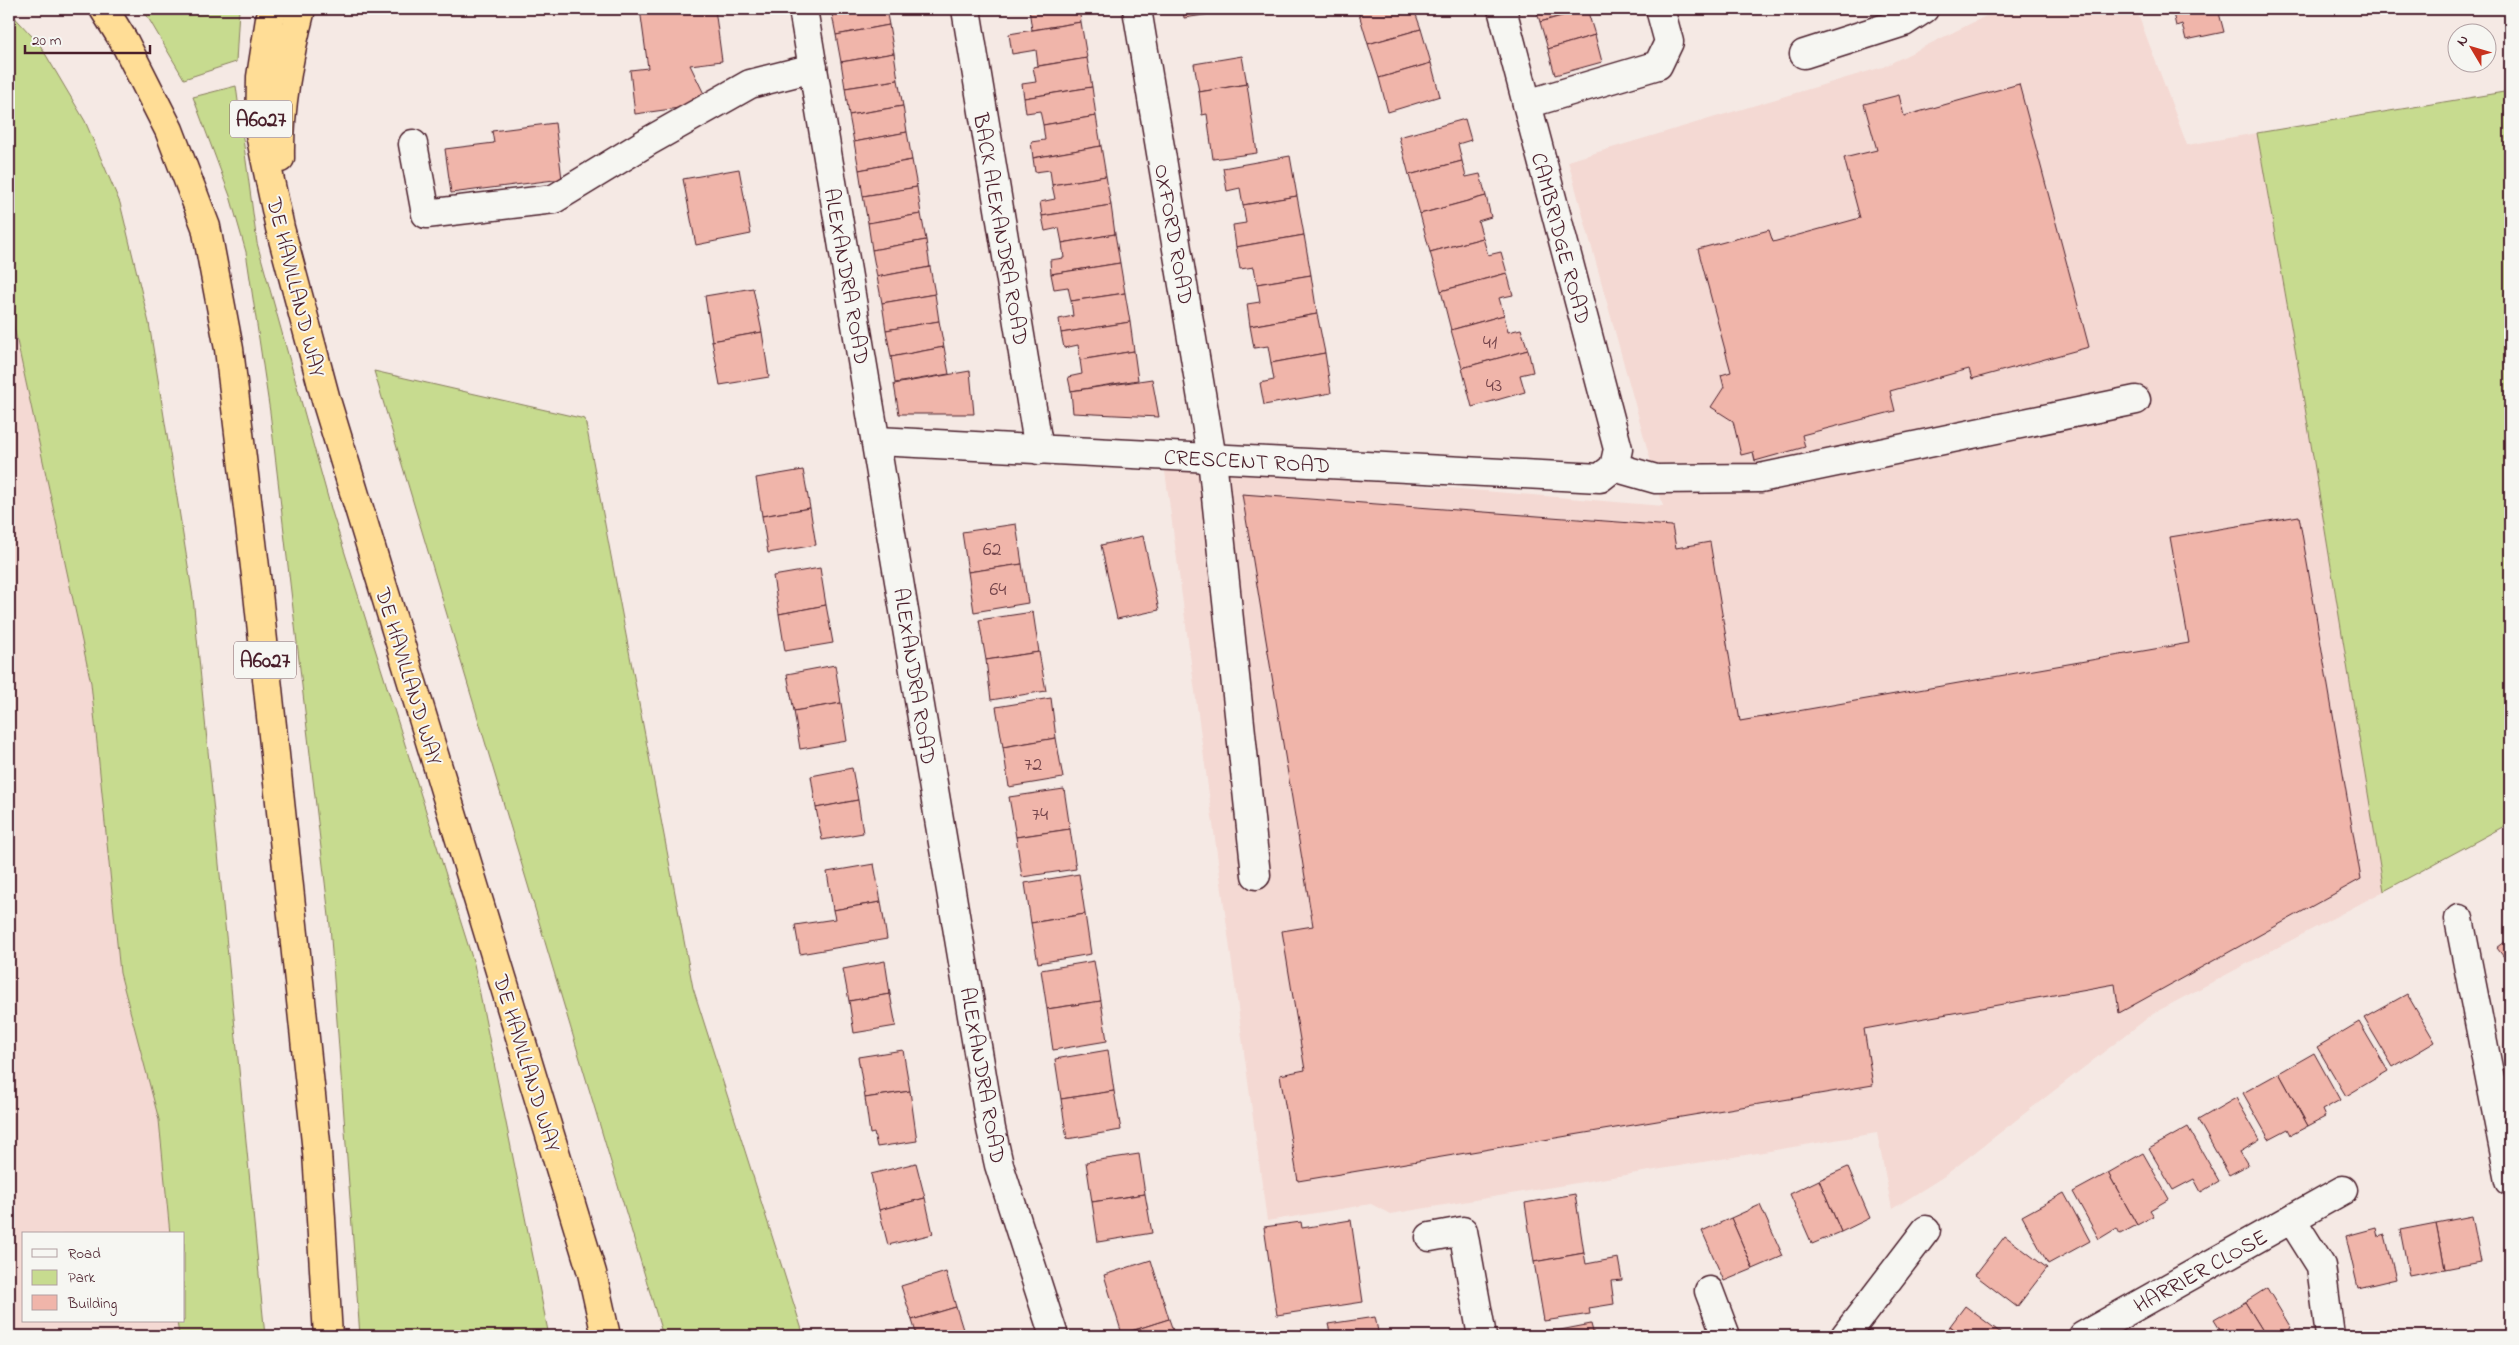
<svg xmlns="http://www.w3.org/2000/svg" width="2519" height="1345" viewBox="0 0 2519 1345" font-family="'Indie Flower',sans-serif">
<rect width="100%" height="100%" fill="#f5e9e4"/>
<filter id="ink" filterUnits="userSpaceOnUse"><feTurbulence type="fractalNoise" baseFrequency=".02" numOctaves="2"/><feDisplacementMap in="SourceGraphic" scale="10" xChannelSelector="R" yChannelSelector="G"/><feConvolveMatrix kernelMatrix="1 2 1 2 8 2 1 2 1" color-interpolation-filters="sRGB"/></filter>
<g filter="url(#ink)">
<g fill="#f4d9d3">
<path d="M2000,9H2136L2187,145L2257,133L2301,383L2384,891L2154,1013L1943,1177L1892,1209L1877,1133L1390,1214L1371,1204L1267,1221L1164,464L1663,506L1568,161L1883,67Z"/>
<path d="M9,304L91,683L120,973L159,1120L170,1234H24V1321H177L179,1336H9Z"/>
</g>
<g fill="#c7db8f" stroke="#887d5d">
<path d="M143,9H239L236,62L184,79Z"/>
<path d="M9,11L40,45L85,121L120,203L149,323L193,597L265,1336H179L177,1321H184V1234H170L159,1120L120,973L91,683L9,304Z"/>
<path d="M236,86L257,243L332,512L474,964L549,1336H360L330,925L270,412L246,252L230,196L193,97Z"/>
<path d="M2510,91V823L2384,891L2301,383L2257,133Z"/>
<path d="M374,371L585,419L693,988L804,1336H663Z"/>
</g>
<g fill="#f0b5aa" stroke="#4a1f2b">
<path d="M640,9H715L722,61L690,65L705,96L679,108L635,114L630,70L648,68Z"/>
<path d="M831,9H886L889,25L836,35Z"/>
<path d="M1029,9H1079L1081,22L1032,30Z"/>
<path d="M1183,9H1230V11L1184,18Z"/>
<path d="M1365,9H1414L1421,29L1368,44L1358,11Z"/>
<path d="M1536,9H1585L1540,22Z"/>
<path d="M1587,9L1595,35L1548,49L1540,22Z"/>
<path d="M2172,9H2218L2224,32L2186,40L2182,24L2176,26Z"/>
<path d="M2218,9H2241L2219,14Z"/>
<path d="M1081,22L1087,58L1038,66L1036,50L1012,54L1009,34Z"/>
<path d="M889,25L894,53L841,62L836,35Z"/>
<path d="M1421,29L1431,63L1379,78L1368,44Z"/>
<path d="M1595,35L1602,62L1555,75L1548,49Z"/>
<path d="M894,53L898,80L845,88L841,62Z"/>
<path d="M1242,56L1247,84L1199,92L1194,64Z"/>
<path d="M1087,58L1092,87L1024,98L1022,84L1036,82L1033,67Z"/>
<path d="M1431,63L1440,96L1388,112L1379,78Z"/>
<path d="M898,80L903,106L849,115L845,88Z"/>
<path d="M1247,84L1257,153L1213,159L1207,114L1202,115L1199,92Z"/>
<path d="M2019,84L2089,347L1972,379L1969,369L1890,391L1895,411L1802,435L1805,447L1755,461L1753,452L1741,455L1733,421L1711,407L1724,387L1721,375L1731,372L1698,249L1769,230L1773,242L1860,218L1844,158L1877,150L1864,104L1899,95L1904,116Z"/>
<path d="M1092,87L1096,116L1043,125L1040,111L1026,113L1024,98Z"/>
<path d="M903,106L907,132L854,142L849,115Z"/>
<path d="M1096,116L1101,146L1033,158L1031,142L1045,140L1043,125Z"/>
<path d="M1465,119L1471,140L1458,144L1462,161L1409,175L1399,137Z"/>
<path d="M555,123L562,179L451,193L445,149L494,143L492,131Z"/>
<path d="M907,132L912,160L859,170L854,142Z"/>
<path d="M1101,146L1106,176L1052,185L1050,170L1035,172L1033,158Z"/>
<path d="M1290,156L1297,196L1243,205L1240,188L1227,191L1223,168Z"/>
<path d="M912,160L917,187L863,196L859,170Z"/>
<path d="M1462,161L1466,177L1480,174L1486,196L1420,214L1409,175Z"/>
<path d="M739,169L751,234L696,245L683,179Z"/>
<path d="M1106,176L1111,205L1042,216L1040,202L1055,199L1052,185Z"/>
<path d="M917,187L921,214L868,223L863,196Z"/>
<path d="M1297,196L1304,235L1236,247L1233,225L1246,223L1243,205Z"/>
<path d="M1486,196L1491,217L1478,221L1483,238L1430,252L1420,214Z"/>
<path d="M1111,205L1115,234L1062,243L1059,228L1045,231L1042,216Z"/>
<path d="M921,214L926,240L872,250L868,223Z"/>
<path d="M1115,234L1120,263L1051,274L1050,260L1064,258L1062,243Z"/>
<path d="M1304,235L1311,275L1257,284L1254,267L1240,269L1236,247Z"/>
<path d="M1483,238L1488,255L1501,252L1507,273L1441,291L1430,252Z"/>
<path d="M926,240L930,267L877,277L872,250Z"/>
<path d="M1120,263L1125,293L1071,301L1068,287L1054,289L1051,274Z"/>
<path d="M930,267L935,294L882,303L877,277Z"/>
<path d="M1507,273L1513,295L1499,298L1504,315L1451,330L1441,291Z"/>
<path d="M1311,275L1317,314L1250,326L1247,304L1260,302L1257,284Z"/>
<path d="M753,288L762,332L712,341L705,296Z"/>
<path d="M1125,293L1130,322L1061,333L1059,319L1073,316L1071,301Z"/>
<path d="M935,294L939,321L886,330L882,303Z"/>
<path d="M1317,314L1325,353L1271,363L1268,346L1254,348L1250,326Z"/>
<path d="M1504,315L1508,332L1521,329L1528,350L1462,368L1451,330Z"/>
<path d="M939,321L944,347L891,357L886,330Z"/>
<path d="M1130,322L1134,351L1080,360L1078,345L1064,348L1061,333Z"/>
<path d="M762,332L769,377L720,385L712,341Z"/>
<path d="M944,347L949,374L895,383L891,357Z"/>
<path d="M1528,350L1533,372L1520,375L1525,392L1472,407L1462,368Z"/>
<path d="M1134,351L1138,380L1071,391L1068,377L1082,374L1080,360Z"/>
<path d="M1325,353L1331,393L1264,405L1260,383L1274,380L1271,363Z"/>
<path d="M970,371L974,414H899L894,384Z"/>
<path d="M1152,379L1159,417L1073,413L1071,391Z"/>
<path d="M803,470L810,508L762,516L756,478Z"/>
<path d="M1242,494L1672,526L1676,548L1710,542L1740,721L2189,643L2170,537L2299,516L2361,879L2119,1013L2115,984L1864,1029L1873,1085L1298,1181L1280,1075L1305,1070L1282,931L1313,926Z"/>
<path d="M810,508L816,545L768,553L762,516Z"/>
<path d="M1016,524L1022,564L968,572L962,532Z"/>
<path d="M1143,536L1159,610L1117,619L1101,545Z"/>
<path d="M1022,564L1028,603L974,612L968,572Z"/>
<path d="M820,568L826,605L779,614L773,576Z"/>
<path d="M826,605L833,643L785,651L779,614Z"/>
<path d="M1033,612L1039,652L986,660L979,620Z"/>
<path d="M1039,652L1046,691L991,700L986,660Z"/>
<path d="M835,665L841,703L794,711L787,674Z"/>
<path d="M1051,698L1056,738L1003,747L996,707Z"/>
<path d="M841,703L847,741L800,749L794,711Z"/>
<path d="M1056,738L1063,778L1009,787L1003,747Z"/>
<path d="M852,768L858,800L816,808L811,776Z"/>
<path d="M1064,789L1070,829L1016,837L1009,797Z"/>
<path d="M858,800L863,833L822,840L816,808Z"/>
<path d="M1070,829L1076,869L1022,877L1016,837Z"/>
<path d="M874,864L881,902L833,910L827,872Z"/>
<path d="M1079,874L1085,914L1031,923L1025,883Z"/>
<path d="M881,902L887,939L800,954L795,925L835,919L833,910Z"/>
<path d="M1085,914L1091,954L1038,963L1031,923Z"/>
<path d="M2510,938V965L2497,948Z"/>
<path d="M885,961L890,994L849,1001L843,969Z"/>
<path d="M1094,961L1101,1001L1047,1009L1041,970Z"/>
<path d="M890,994L896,1026L854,1033L849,1001Z"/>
<path d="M2407,994L2435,1042L2393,1067L2364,1018Z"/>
<path d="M1101,1001L1107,1041L1053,1050L1047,1009Z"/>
<path d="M2359,1022L2388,1071L2346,1096L2317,1047Z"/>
<path d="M903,1050L910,1091L865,1098L858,1057Z"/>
<path d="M1108,1050L1114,1091L1061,1099L1055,1059Z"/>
<path d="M2314,1053L2340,1100L2322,1110L2325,1117L2308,1126L2279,1073Z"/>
<path d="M2279,1073L2308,1126L2291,1135L2288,1129L2269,1139L2243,1093Z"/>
<path d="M910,1091L917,1141L877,1147L874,1133L870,1134L865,1098Z"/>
<path d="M1114,1091L1121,1130L1067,1139L1061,1099Z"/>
<path d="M2236,1098L2260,1140L2240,1152L2248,1165L2229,1175L2198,1120Z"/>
<path d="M2188,1127L2219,1181L2201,1192L2194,1179L2173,1190L2149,1149Z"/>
<path d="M2143,1153L2169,1199L2150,1210L2154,1216L2137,1225L2108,1173Z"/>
<path d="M1139,1154L1145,1194L1092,1202L1086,1162Z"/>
<path d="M916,1163L925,1198L879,1210L871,1174Z"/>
<path d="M1848,1167L1870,1218L1841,1232L1819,1180Z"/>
<path d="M2108,1173L2137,1225L2120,1234L2117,1228L2099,1239L2073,1192Z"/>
<path d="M1819,1180L1841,1232L1812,1244L1790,1194Z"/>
<path d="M2064,1193L2090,1241L2048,1264L2022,1216Z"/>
<path d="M1145,1194L1152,1233L1098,1242L1092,1202Z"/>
<path d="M1575,1194L1584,1253L1534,1262L1525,1203Z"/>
<path d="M925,1198L933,1234L888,1245L879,1210Z"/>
<path d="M1760,1205L1783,1256L1753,1269L1731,1218Z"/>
<path d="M2472,1216L2481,1262L2445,1269L2436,1223Z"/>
<path d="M1731,1218L1753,1269L1724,1281L1702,1231Z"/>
<path d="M1351,1220L1363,1302L1277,1315L1264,1227L1301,1222L1302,1228Z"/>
<path d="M2436,1223L2445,1269L2409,1276L2400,1230Z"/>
<path d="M2376,1228L2378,1237L2385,1235L2396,1279L2358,1288L2346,1236Z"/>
<path d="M2005,1236L2047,1268L2017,1307L1975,1275Z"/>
<path d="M1584,1253L1586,1264L1618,1258L1622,1280L1611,1281L1614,1304L1589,1308L1590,1314L1544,1321L1534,1262Z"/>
<path d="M1151,1260L1169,1319L1122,1334L1104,1275Z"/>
<path d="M946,1272L956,1307L912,1320L901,1286Z"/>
<path d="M2267,1288L2291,1328L2278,1336H2266L2245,1302Z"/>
<path d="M2245,1302L2266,1336H2224L2214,1320Z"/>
<path d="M1965,1306L2005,1336H1963L1950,1326Z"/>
<path d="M956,1307L965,1336H917L912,1320Z"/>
<path d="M1375,1317L1379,1336H1331L1328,1324Z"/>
<path d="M1169,1319L1175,1336H1123L1122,1334Z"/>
<path d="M1591,1324L1594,1336H1545V1333Z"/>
<path d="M1950,1326L1963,1336H1942Z"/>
</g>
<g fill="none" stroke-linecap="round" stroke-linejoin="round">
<defs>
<g id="minor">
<path d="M803,9L991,1129L999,1165L1054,1336"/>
<path d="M966,9L1039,450"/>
<path d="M1137,9L1212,459L1256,875"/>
<path d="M1502,9L1618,449L1614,467"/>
<path d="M1804,54L1904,22L1924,9"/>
<path d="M1527,104L1658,65L1669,42L1660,9"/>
<path d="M413,144L426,214L554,199L649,141L750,84L813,68"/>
<path d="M877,441L1600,478L1614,467"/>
<path d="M1614,467L1656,479L1760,478L2136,400"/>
<path d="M2459,919L2510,1181"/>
<path d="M2292,1220L2321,1266L2330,1336"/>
<path d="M1430,1237L1463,1231L1482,1336"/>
<path d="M1709,1291L1726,1336"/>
<path d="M1845,1336L1926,1230"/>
<path d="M2083,1336L2343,1190"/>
</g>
<g id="highway">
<path d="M104,9L125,43L169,130L206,227L229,349L257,584L317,1152L328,1336"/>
<path d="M273,9L270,19L261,77L260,134L280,228L326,400L592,1273L606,1336"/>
<path d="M280,158C279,107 288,58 301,9"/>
</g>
</defs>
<use href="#minor" stroke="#4a1f2b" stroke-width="31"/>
<use href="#highway" stroke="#4a1f2b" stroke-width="31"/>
<use href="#minor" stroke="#f6f6f2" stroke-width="28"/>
<use href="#highway" stroke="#ffdd96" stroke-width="28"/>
</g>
</g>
<g text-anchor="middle" stroke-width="4" stroke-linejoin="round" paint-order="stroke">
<g font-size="20" fill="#74444b">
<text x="1490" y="348">41</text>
<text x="1494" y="391">43</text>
<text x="992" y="555">62</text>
<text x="998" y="595">64</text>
<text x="1033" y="770">72</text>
<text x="1040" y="820">74</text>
</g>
<g fill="#f6f6f2" stroke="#7e6067" stroke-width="1">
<rect x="230" y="100.5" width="62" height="37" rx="4"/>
<rect x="234" y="641.5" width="62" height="37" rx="4"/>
</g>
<g font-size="21" font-weight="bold" fill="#4a1f2b">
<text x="261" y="126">A6027</text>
<text x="265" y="667">A6027</text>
</g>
<g font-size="22" fill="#4a1f2b" stroke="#f6f6f2">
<text transform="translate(1002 229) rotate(80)" y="8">BACK ALEXANDRA ROAD</text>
<text transform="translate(1175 234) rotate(80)" y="8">OXFORD ROAD</text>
<text transform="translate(1562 238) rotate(75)" y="8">CAMBRIDGE ROAD</text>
<text transform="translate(848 276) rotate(80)" y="8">ALEXANDRA ROAD</text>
<text transform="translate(297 287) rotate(76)" y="8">DE HAVILLAND WAY</text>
<text transform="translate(1247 460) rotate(3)" y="8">CRESCENT ROAD</text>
<text transform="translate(410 676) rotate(73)" y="8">DE HAVILLAND WAY</text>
<text transform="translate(916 676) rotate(81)" y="8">ALEXANDRA ROAD</text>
<text transform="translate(528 1063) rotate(73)" y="8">DE HAVILLAND WAY</text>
<text transform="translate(984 1075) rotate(80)" y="8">ALEXANDRA ROAD</text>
<text transform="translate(2200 1270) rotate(-29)" y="8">HARRIER CLOSE</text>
</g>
</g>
<rect width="2519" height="1345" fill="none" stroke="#f6f6f2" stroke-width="30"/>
<rect x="15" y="15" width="2489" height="1315" fill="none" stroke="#4a1f2b" stroke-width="2" filter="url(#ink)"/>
<rect x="22" y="1232" width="162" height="90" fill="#f6f6f2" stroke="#b1a0a2"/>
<rect x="32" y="1249" width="25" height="8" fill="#f6f6f2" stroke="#b1a0a2"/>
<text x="68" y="1258" font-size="15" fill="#4a1f2b">Road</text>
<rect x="32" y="1270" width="25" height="15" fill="#c7db8f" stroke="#b1a0a2"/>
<text x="68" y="1282" font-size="15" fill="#4a1f2b">Park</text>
<rect x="32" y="1295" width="25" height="15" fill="#f0b5aa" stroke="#b1a0a2"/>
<text x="68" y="1308" font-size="15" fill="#4a1f2b">Building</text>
<g transform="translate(2472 48) rotate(308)"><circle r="24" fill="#f6f6f2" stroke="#b1a0a2"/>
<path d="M0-4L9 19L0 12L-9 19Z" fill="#c8321e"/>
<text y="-8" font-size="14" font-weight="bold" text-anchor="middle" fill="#4a1f2b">N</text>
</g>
<path d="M25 45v8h125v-8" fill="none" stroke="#4a1f2b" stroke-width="2.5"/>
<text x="32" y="45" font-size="15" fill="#4a1f2b" stroke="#f6f6f2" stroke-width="4" paint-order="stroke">20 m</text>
</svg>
